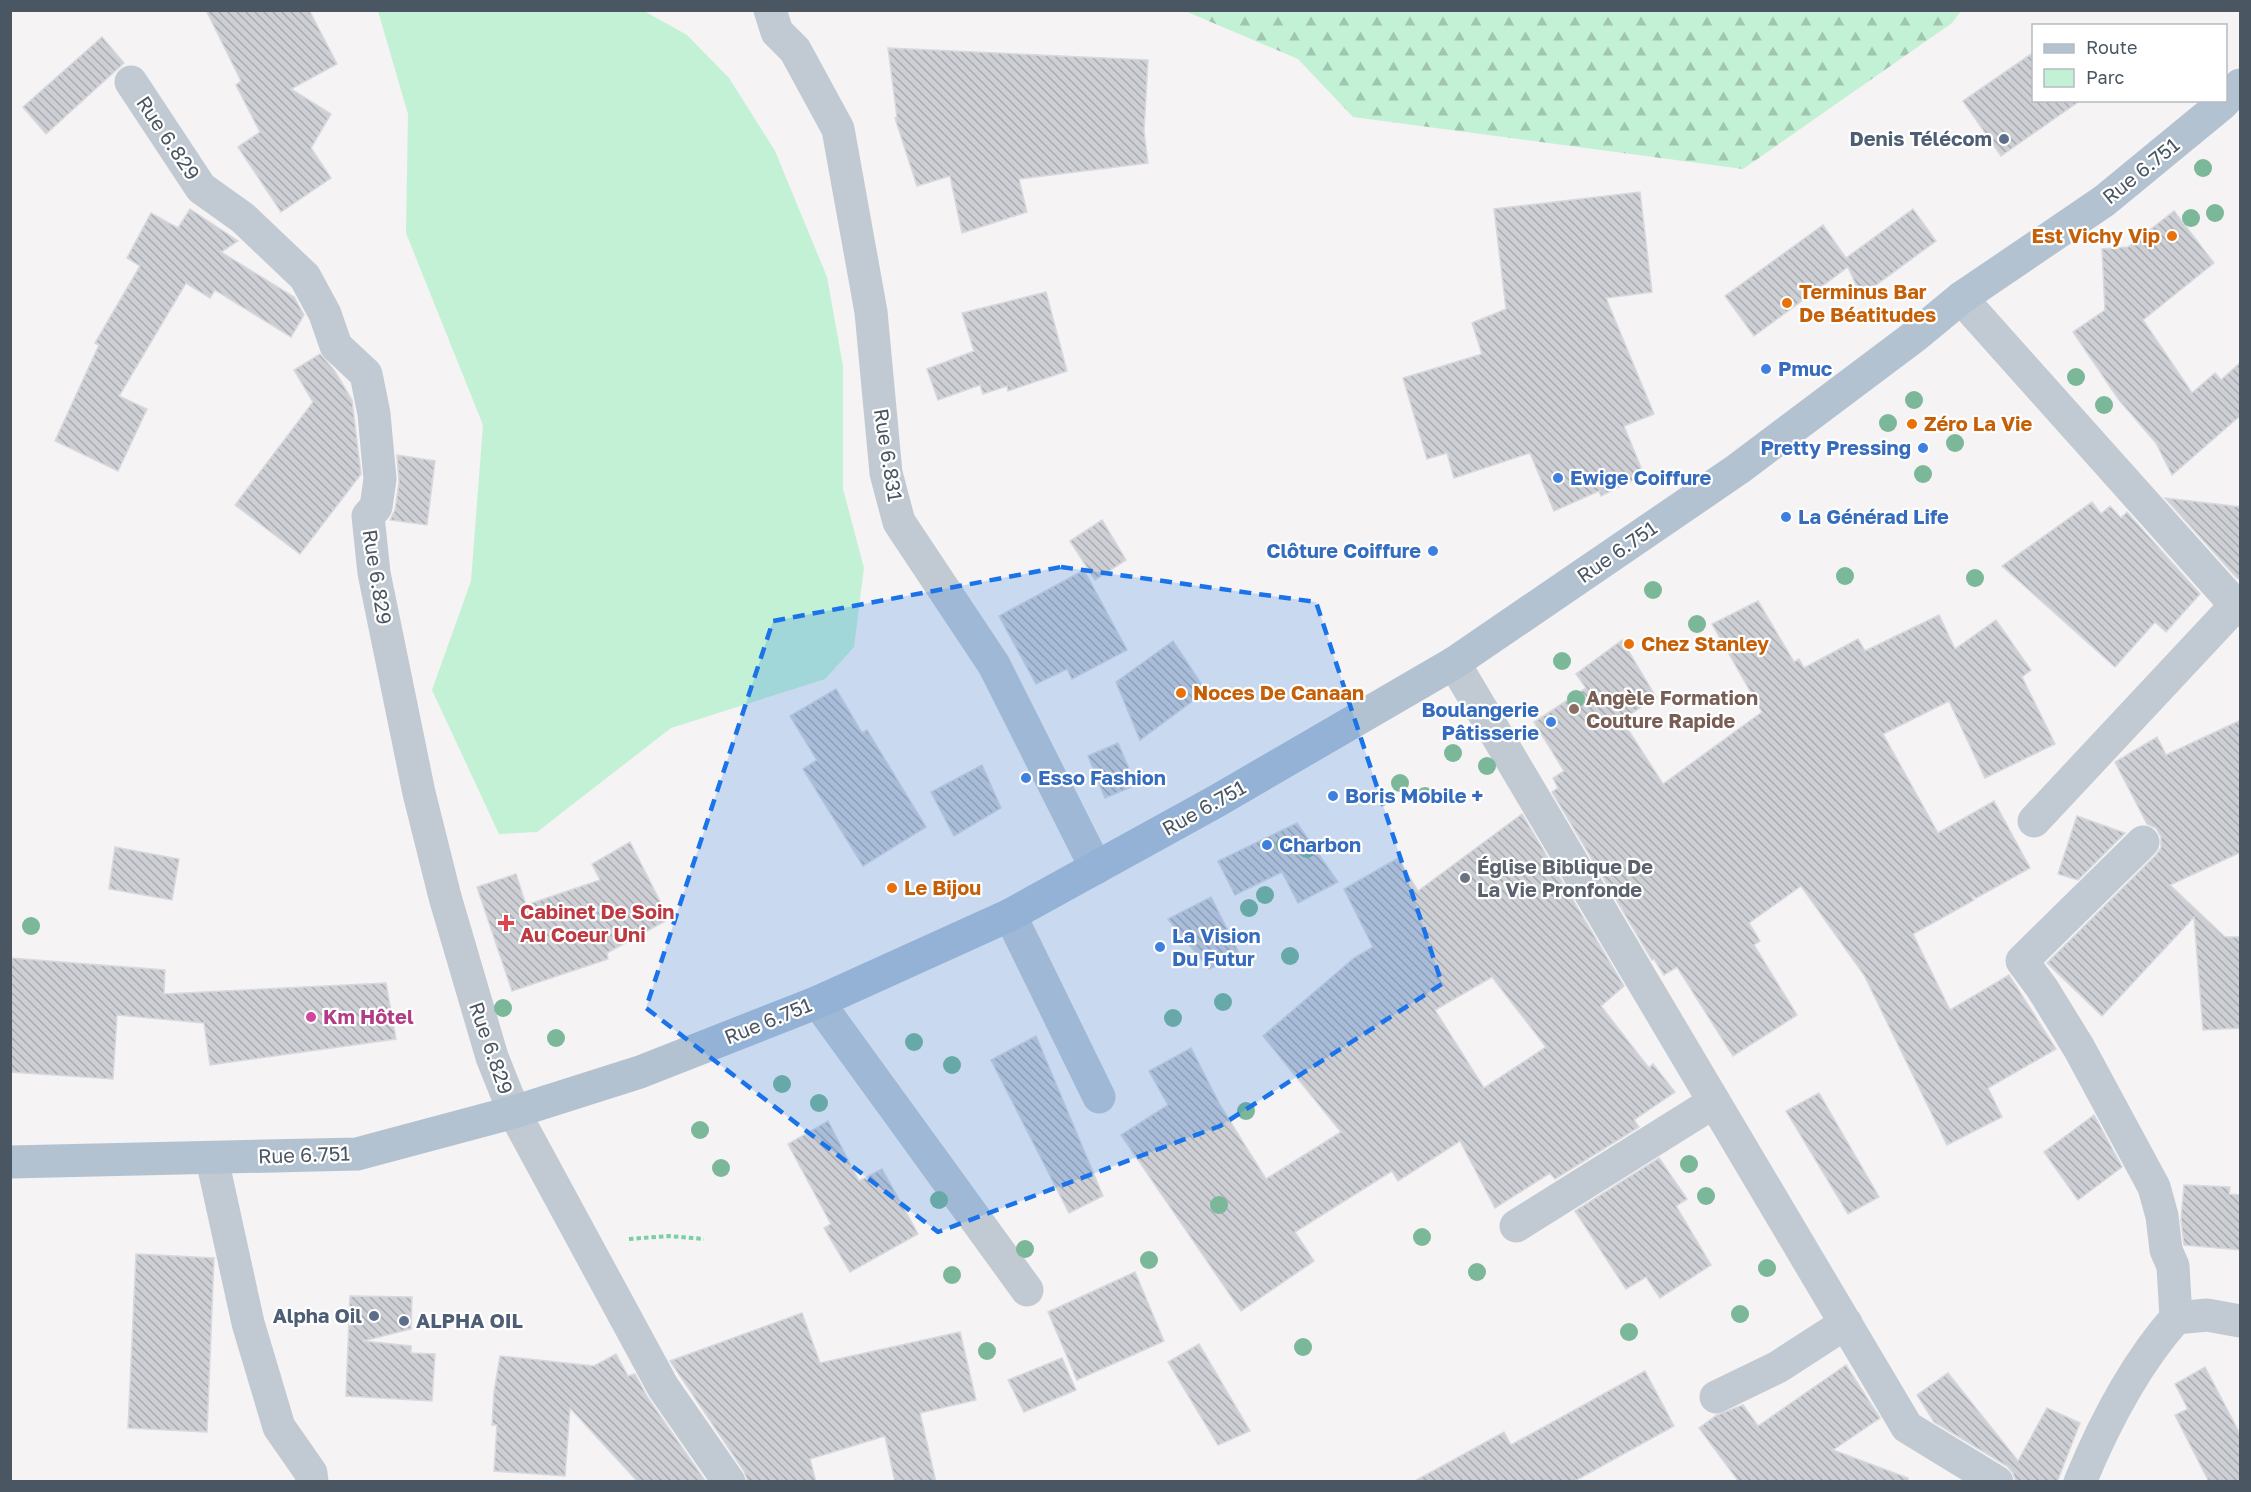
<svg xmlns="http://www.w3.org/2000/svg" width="2251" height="1492" viewBox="0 0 2251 1492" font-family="'Golos Text',sans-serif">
<defs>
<pattern id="forest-firs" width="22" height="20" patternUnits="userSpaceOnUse" patternTransform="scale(1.5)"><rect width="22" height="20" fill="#c3f1d5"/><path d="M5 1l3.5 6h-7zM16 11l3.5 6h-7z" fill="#a0c6b0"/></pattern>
<pattern id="building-back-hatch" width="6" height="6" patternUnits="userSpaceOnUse" patternTransform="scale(1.5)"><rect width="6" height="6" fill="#cdcfd5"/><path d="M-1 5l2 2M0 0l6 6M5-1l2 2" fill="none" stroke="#a8abb0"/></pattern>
</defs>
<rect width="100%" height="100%" fill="#f5f3f3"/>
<path fill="#c3f1d5" d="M378,11H644L687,35L729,78L775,151L827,277L843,366V489L864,568L854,647L825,679L671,728L537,832L499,834L432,690L471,581L483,425L406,233L408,114Z"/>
<path fill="url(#forest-firs)" d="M1185,11H1961L1952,23L1743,169L1353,117L1298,59Z"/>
<g fill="url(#building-back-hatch)" stroke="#d7d9de" stroke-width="1.5" fill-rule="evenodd">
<path d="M206,10H309L337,64L291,89L331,114L311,148L331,178L281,212L238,147L260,132L236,85L241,81Z"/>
<path d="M102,37L124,63L46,134L23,107Z"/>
<path d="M888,48L1148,60L1144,131L1148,163L1019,179L1027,212L962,233L950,176L917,186L895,118L897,117Z"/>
<path d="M2034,52V100H2081L2001,156L1963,101Z"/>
<path d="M1640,192L1652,292L1606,298L1654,414L1624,426L1644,475L1601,496L1599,491L1554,511L1530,453L1454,478L1447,453L1427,459L1403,378L1482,354L1472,323L1506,309L1494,209Z"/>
<path d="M190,209L238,241L221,252L294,297L304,315L291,337L215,290L210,298L186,283L119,396L147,409L118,471L55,441L99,345L95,343L140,266L127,258L151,213L178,228Z"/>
<path d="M1913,209L1936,241L1861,296L1848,267L1754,336L1725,296L1823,225L1846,258Z"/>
<path d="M2174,211L2214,263L2143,320L2192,393L2215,373L2221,380L2241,362V415L2172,475L2156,443L2119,400L2073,332L2105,310L2102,249L2128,247Z"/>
<path d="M1046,292L1067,371L1008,391L1007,386L983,394L980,385L938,400L927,369L974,351L962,313Z"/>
<path d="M320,354L334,370L352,400L361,474L300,554L235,505L313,402L294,370Z"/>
<path d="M397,455L435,461L427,525L390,520L395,510L399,482Z"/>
<path d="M2165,498L2241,507V579L2237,578Z"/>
<path d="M2092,502L2101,514L2110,506L2121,518L2127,512L2200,594L2166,632L2155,622L2115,667L2002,566Z"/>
<path d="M1102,520L1126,560L1095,580L1070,541Z"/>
<path d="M1084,570L1127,650L1072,679L1067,669L1036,684L999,616Z"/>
<path d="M1758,601L1794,662L1799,659L1804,668L1858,639L1865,651L1939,615L1955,649L1996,620L2031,670L2022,677L2055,744L1985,778L1949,701L1883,734L1938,833L1994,801L2030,868L1976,898L1969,892L1974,900L1913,934L1950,1010L2009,975L2056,1049L1988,1088L2002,1117L1947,1145L1864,975L1801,886L1749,923L1760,941L1754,945L1797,1015L1733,1056L1677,967L1664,975L1654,959L1652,960L1552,792L1558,788L1553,778L1564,771L1534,722L1586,688L1576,674L1622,640L1656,697L1622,720L1663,784L1762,712L1712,624Z"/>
<path d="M1173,641L1206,691L1140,740L1116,682Z"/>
<path d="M836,689L862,733L867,730L926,827L863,866L803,769L817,760L790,716Z"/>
<path d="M2241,720V852L2170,885L2225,937H2241V1028L2203,1030L2194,917L2102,1016L2047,963L2156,855L2161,848V837L2156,828L2147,824L2115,762L2157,737L2166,755Z"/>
<path d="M1118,743L1136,785L1105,798L1088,756Z"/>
<path d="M982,765L1001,808L954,836L931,792Z"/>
<path d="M1522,814L1624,986L1601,1006L1649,1068L1653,1064L1675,1092L1634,1120L1639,1127L1555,1179L1550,1173L1495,1208L1460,1141L1398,1181L1392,1171L1295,1232L1314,1261L1241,1311L1121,1135L1168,1105L1149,1071L1191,1048L1220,1105L1266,1179L1341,1132L1263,1036L1354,958L1373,947L1344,889L1398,858L1418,891ZM1492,977L1546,1047L1484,1088L1435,1010Z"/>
<path d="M2077,816L2125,833L2078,880L2058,874Z"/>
<path d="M1297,823L1338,882L1298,903L1282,872L1235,895L1218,861Z"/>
<path d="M630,842L669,919L607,953L608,959L512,991L477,887L516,874L526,905L600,880L592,864Z"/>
<path d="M115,847L179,859L172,900L109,889Z"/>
<path d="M1211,897L1240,955L1209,969L1168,919Z"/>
<path d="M10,958L165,970L164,994L386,983L396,1039L210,1065L204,1023L117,1015L113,1079L10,1072Z"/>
<path d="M1036,1036L1103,1196L1069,1213L991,1060Z"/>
<path d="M1819,1093L1879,1197L1848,1214L1786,1111Z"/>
<path d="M2094,1115L2122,1167L2078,1200L2044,1152Z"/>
<path d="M828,1121L859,1181L882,1169L918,1234L850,1272L824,1228L831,1224L788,1144Z"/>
<path d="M1659,1158L1687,1199L1676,1206L1711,1265L1660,1298L1646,1277L1626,1289L1575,1211Z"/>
<path d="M2184,1185L2230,1187L2229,1194L2241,1195V1250L2184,1245L2181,1220Z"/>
<path d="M136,1254L214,1258L207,1432L128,1428Z"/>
<path d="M1135,1272L1164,1341L1077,1380L1048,1312Z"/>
<path d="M350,1296L412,1297L411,1329L363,1341L411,1346V1353L435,1354L432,1401L346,1396Z"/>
<path d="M802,1313L820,1363L960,1332L976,1400L920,1413L936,1482H895L885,1436L810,1459L816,1482H748L744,1471L670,1361Z"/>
<path d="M1199,1344L1250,1431L1218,1445L1168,1362Z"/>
<path d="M616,1354L628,1376L635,1374L648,1398L706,1482H638L570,1408L565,1476L494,1471L497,1425H492L494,1392L500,1356L594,1366Z"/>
<path d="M1062,1358L1076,1390L1024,1412L1008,1380Z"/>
<path d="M1846,1365L1880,1418L1833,1450L1908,1478V1482H1739L1699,1428L1717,1415L1743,1405L1758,1426Z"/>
<path d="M2205,1367L2241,1436V1482H2209L2175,1415L2188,1409L2175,1384Z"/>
<path d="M1645,1371L1674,1426L1573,1482H1413L1504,1432L1511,1445Z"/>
<path d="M1948,1373L2018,1461L2047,1408L2080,1423L2057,1482H2016L2013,1473L2007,1466L1934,1422L1917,1395Z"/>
</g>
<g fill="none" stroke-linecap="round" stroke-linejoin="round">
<path stroke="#7ad0a6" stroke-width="4" stroke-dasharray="4.5 3" stroke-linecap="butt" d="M629,1239L669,1236L704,1239"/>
<g stroke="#c1cad2" stroke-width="33">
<path d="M770,10L777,32L795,50L838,129L871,312L886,473L899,522L994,665L1096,868"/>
<path d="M131,82L201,188L243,218L305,277L325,314L336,346L366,374L374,414L380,479L376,507L368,516L374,573L419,793L445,897L492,1057L514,1112L663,1387L729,1482"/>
<path d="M1961,298L2240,610"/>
<path d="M1454,663L1907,1427L1997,1482"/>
<path d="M2034,821L2236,605"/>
<path d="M2143,842L2022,961L2042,988L2079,1048L2154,1187L2162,1216L2166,1250L2173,1266L2176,1318"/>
<path d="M1010,915L1099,1097"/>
<path d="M818,1002L1027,1290"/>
<path d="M212,1159L248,1323L279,1427L311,1473L312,1482"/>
<path d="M1516,1226L1714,1102"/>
<path d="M1716,1397L1778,1367L1846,1323"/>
<path d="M2080,1482C2104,1424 2134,1365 2176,1318L2207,1315L2240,1321"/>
</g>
<path stroke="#b3c2d1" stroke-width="33" d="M10,1162L357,1154L514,1112L640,1072L818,1002L1010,915L1215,802L1454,663L1738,469L1915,336L1961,298L2104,201L2222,104L2240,85"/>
</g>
<g fill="#7bb799">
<circle cx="2203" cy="168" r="9"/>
<circle cx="2215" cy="213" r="9"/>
<circle cx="2191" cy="218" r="9"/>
<circle cx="2076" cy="377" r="9"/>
<circle cx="1914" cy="400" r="9"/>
<circle cx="2104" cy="405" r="9"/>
<circle cx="1888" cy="423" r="9"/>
<circle cx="1955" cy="443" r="9"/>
<circle cx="1923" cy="474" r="9"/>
<circle cx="1845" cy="576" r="9"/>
<circle cx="1975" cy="578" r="9"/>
<circle cx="1653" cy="590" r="9"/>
<circle cx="1697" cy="624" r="9"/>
<circle cx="1562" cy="661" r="9"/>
<circle cx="1576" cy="699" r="9"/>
<circle cx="1453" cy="753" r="9"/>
<circle cx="1487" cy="766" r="9"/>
<circle cx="1400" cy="783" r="9"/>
<circle cx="1425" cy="796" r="9"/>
<circle cx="1285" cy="845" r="9"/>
<circle cx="1307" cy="849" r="9"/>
<circle cx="1265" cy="895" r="9"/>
<circle cx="1249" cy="908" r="9"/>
<circle cx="31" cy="926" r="9"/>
<circle cx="1290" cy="956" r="9"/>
<circle cx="1223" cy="1002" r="9"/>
<circle cx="503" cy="1008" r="9"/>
<circle cx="1173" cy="1018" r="9"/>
<circle cx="556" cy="1038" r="9"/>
<circle cx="914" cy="1042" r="9"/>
<circle cx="952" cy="1065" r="9"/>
<circle cx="782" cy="1084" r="9"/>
<circle cx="819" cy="1103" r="9"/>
<circle cx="1246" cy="1111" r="9"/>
<circle cx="700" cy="1130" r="9"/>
<circle cx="1689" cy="1164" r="9"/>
<circle cx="721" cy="1168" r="9"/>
<circle cx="1706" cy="1196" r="9"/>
<circle cx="939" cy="1200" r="9"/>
<circle cx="1219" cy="1205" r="9"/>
<circle cx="1422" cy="1237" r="9"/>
<circle cx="1025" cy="1249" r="9"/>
<circle cx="1149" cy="1260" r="9"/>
<circle cx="1767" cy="1268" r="9"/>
<circle cx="1477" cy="1272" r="9"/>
<circle cx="952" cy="1275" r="9"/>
<circle cx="1740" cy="1314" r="9"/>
<circle cx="1629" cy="1332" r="9"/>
<circle cx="1303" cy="1347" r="9"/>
<circle cx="987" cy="1351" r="9"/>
</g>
<path fill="#1a73e8" fill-opacity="0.2" stroke="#1a73e8" stroke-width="4.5" stroke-dasharray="12 8" stroke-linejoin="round" d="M1061,567L1316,602L1442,984L1220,1126L938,1232L646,1008L773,621Z"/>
<g fill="#5c6f8a" stroke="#fff" stroke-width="2">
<circle cx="2004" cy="139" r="6"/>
<circle cx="374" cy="1316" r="6"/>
<circle cx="404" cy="1321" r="6"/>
</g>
<g fill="#e8710a" stroke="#fff" stroke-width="2">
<circle cx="2172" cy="236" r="6"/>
<circle cx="1787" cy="303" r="6"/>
<circle cx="1912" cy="424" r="6"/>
<circle cx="1629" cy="644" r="6"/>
<circle cx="1181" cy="693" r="6"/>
<circle cx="892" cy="888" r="6"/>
</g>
<g fill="#3f7fe0" stroke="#fff" stroke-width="2">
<circle cx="1766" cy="369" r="6"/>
<circle cx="1923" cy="448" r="6"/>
<circle cx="1558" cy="478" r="6"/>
<circle cx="1786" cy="517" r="6"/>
<circle cx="1433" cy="551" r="6"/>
<circle cx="1551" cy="722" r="6"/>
<circle cx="1026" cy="778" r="6"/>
<circle cx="1333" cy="796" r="6"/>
<circle cx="1267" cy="845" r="6"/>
<circle cx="1160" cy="947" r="6"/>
</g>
<circle fill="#8d6e63" stroke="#fff" stroke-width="2" cx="1574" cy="709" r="6"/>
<circle fill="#6b7280" stroke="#fff" stroke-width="2" cx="1465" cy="878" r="6"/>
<path fill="#e0444e" stroke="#fff" stroke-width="2" d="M503 914h6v6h6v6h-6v6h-6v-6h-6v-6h6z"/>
<circle fill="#d1479c" stroke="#fff" stroke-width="2" cx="311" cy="1017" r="6"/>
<g text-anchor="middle" stroke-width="4.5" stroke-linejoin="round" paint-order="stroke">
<g font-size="20" fill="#4a5661" stroke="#fff">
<text transform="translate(168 138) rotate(56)" y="7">Rue 6.829</text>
<text transform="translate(2141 171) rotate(-39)" y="7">Rue 6.751</text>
<text transform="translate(888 455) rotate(81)" y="7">Rue 6.831</text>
<text transform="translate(1617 552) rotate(-35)" y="7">Rue 6.751</text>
<text transform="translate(377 577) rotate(81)" y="7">Rue 6.829</text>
<text transform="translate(1204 808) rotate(-29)" y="7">Rue 6.751</text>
<text transform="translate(768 1021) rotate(-22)" y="7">Rue 6.751</text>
<text transform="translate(491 1048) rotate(71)" y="7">Rue 6.829</text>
<text transform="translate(304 1155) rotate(-2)" y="7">Rue 6.751</text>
</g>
<g font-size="20" font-weight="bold" fill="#4e5e75" stroke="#fff" text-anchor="end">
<text x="1992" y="146">Denis Télécom</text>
<text x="362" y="1323">Alpha Oil</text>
<text x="416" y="1328" text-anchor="start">ALPHA OIL</text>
</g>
<g font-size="20" font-weight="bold" fill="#c56008" stroke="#fff" text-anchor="start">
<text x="2160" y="243" text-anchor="end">Est Vichy Vip</text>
<text x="1799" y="299">Terminus Bar<tspan x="1799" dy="23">De Béatitudes</tspan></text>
<text x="1924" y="431">Zéro La Vie</text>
<text x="1641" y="651">Chez Stanley</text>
<text x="1193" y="700">Noces De Canaan</text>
<text x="904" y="895">Le Bijou</text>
</g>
<g font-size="20" font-weight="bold" fill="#366cbe" stroke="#fff" text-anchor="start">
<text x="1778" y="376">Pmuc</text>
<text x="1911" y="455" text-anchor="end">Pretty Pressing</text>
<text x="1570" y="485">Ewige Coiffure</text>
<text x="1798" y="524">La Générad Life</text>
<text x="1421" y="558" text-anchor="end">Clôture Coiffure</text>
<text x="1539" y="717" text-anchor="end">Boulangerie<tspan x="1539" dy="23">Pâtisserie</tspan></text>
<text x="1038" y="785">Esso Fashion</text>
<text x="1345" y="803">Boris Mobile +</text>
<text x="1279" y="852">Charbon</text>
<text x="1172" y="943">La Vision<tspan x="1172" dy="23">Du Futur</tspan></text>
</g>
<g font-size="20" font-weight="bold" fill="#785e54" stroke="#fff" text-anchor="start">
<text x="1586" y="705">Angèle Formation<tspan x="1586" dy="23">Couture Rapide</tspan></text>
</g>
<g font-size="20" font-weight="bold" fill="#5b616d" stroke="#fff" text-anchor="start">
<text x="1477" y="874">Église Biblique De<tspan x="1477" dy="23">La Vie Pronfonde</tspan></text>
</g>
<g font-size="20" font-weight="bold" fill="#be3a42" stroke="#fff" text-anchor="start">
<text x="520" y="919">Cabinet De Soin<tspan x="520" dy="23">Au Coeur Uni</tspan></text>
</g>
<g font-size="20" font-weight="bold" fill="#b23c85" stroke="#fff" text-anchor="start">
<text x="323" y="1024">Km Hôtel</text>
</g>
</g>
<rect width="2251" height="1492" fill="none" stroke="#4a5661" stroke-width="24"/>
<rect x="2032" y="24" width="195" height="78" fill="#ffffff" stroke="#b7bbc0" stroke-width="1.5"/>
<rect x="2044" y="44" width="30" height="9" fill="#b3c2d1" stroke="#b7bbc0" stroke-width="1.5"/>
<text x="2086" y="54" font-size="18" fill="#4a5661">Route</text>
<rect x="2044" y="69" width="30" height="18" fill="#c3f1d5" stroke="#b7bbc0" stroke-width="1.5"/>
<text x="2086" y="84" font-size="18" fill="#4a5661">Parc</text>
</svg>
